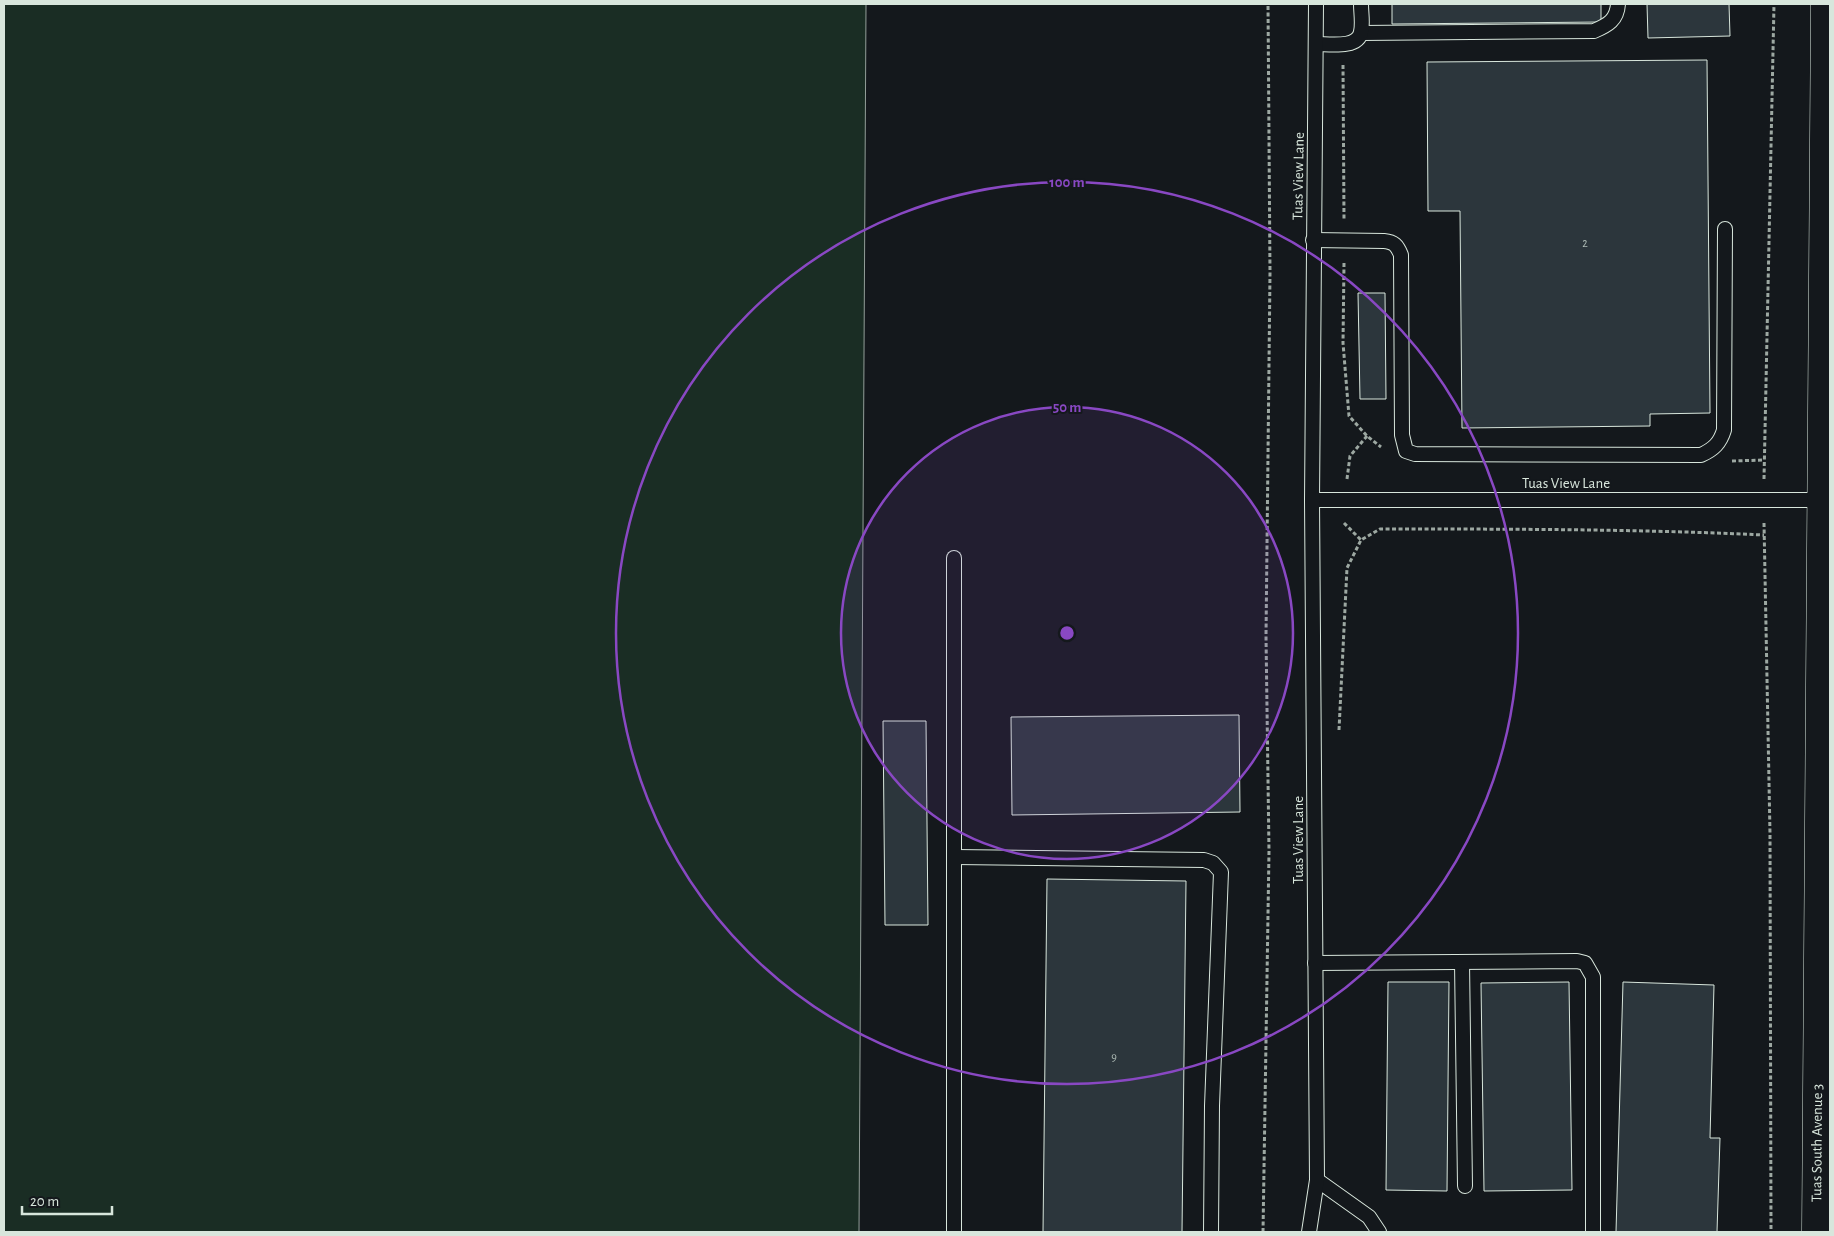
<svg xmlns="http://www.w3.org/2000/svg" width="1834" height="1236" viewBox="0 0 1834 1236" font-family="'Alegreya Sans',sans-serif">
<rect width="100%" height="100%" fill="#14181c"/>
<path fill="#1a2d24" stroke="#939e99" d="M4,4H866L859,1232H4Z"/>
<g fill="#2c363c" stroke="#d8e6dc">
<path d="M1392,4H1601V22L1392,24Z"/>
<path d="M1647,4H1729L1730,36L1648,38Z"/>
<path d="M1707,60L1710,413L1650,414V426L1462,428L1460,211H1428L1427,62Z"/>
<path d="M1358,293H1385L1386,399H1360Z"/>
<path d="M1239,715L1240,812L1012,815L1011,717Z"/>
<path d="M883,721H926L928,925H885Z"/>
<path d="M1047,879L1186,881L1182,1232H1043Z"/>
<path d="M1388,982H1449L1447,1191L1386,1190Z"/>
<path d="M1569,982L1572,1190L1484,1191L1481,983Z"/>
<path d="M1623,982L1714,985L1710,1138H1720L1717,1232H1616Z"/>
</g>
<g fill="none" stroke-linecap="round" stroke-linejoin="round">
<defs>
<g id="lane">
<path d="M1361,33L1594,31C1608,25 1617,20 1618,4"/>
<path d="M1316,44C1329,44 1358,49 1361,32C1363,23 1361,13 1361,4"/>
<path d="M1313,240L1384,241C1394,242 1397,245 1401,255L1402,435L1406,451L1415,454L1701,455C1714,449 1720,443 1724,430L1725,229"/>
<path d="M1312,500H1820"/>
<path d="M955,857L1204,860L1213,863L1221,872L1212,1106L1211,1232"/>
<path d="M1462,962L1465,1186"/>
<path d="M1315,963L1577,961L1585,963L1593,977V1232"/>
<path d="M1317,1180L1369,1217L1379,1232"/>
<path d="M954,1232V558"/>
<path d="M1309,1232L1317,1180L1312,500L1316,4"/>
</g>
<g id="secondary">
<path id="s1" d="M1816,1232L1825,4"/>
</g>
</defs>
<use href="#lane" stroke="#d8e6dc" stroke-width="16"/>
<use href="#secondary" stroke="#d8e6dc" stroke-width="29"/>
<g stroke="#9da8a2" stroke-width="3" stroke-dasharray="4 2.5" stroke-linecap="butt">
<path d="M1343,65L1344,219"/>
<path d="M1344,263L1343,343L1349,416L1367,436L1381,447"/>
<path d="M1732,461L1764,460"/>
<path d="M1347,479L1350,456L1367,436"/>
<path d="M1764,479L1774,4"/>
<path d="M1344,523L1361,540"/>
<path d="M1764,523L1770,834L1771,1232"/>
<path d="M1339,730L1347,568L1361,540L1380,529C1508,529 1636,529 1764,535"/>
<path d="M1263,1232L1269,851L1266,636L1270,273L1268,4"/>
</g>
<use href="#lane" stroke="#14181c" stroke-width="14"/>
<use href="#secondary" stroke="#14181c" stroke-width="28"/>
</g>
<circle cx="1067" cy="633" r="226" fill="#8948c3" fill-opacity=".12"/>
<g fill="none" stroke="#8948c3" stroke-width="2.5">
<circle cx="1067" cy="633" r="226"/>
<circle cx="1067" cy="633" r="451"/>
</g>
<g text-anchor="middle" stroke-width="4" stroke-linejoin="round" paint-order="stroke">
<g font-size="12" fill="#adbab4">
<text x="1585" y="247">2</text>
<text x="1114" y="1061">9</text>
</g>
<g font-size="15" fill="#d8e6dc" stroke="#14181c">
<text transform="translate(1298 176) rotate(-89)" y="5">Tuas View Lane</text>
<text x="1566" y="488">Tuas View Lane</text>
<text transform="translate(1298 840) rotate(-90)" y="5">Tuas View Lane</text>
<text dy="5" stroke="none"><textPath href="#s1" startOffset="89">Tuas South Avenue 3</textPath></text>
</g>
</g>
<circle cx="1067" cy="633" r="8" fill="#8948c3" stroke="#14181c" stroke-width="2.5"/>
<g font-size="15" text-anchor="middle" font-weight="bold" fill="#8948c3" stroke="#14181c" stroke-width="4" stroke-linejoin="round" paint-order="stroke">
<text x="1067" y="187">100 m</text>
<text x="1067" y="412">50 m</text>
</g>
<rect width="1834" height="1236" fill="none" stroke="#d8e6dc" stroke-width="10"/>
<path d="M22 1206v8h90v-8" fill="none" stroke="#d8e6dc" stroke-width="2.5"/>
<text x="30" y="1206" font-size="15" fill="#d8e6dc" stroke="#14181c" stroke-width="4" paint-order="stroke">20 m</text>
</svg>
